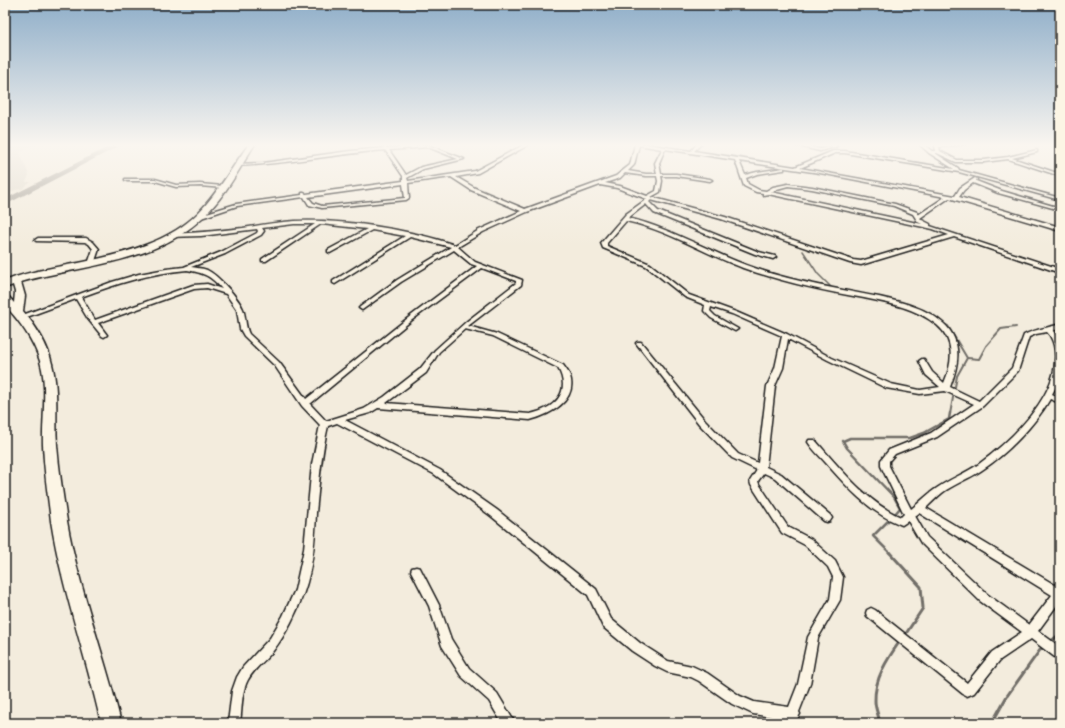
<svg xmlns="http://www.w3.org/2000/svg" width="1065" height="728" viewBox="0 0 1065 728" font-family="'Comic Neue',sans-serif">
<rect width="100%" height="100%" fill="#f3ecdd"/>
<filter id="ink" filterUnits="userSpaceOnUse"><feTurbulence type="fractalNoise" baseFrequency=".025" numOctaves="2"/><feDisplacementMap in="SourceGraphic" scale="8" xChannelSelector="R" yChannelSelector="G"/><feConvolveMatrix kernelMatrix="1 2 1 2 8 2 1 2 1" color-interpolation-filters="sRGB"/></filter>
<g filter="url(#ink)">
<path fill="#e3ddcf" d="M5,144H35L20,153L29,175L26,182H31L22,189L15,190L5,196Z"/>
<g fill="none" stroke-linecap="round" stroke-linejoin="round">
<path stroke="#716e68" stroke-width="1.5" d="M803,251L818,274L833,289"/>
<g stroke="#716e68" stroke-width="2">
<path d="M941,322L948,326L967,358L957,376L950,414"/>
<path d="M967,358L979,359L986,346L1001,329L1016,327"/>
</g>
<g stroke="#716e68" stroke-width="2.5">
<path d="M894,515L900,508L894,497L847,448L843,441L850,438H910L924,433L949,419L950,413"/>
<path d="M890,553L873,536L891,518"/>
</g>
<g stroke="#716e68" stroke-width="3">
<path d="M889,552L921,587L923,608L905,635"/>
<path d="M1050,642L1060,634"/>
<path d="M880,723C879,716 875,709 875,701C874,679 888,658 900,641"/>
<path d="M992,723L1007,696L1040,650L1045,646"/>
</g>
<path fill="#aaa59b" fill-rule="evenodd" d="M114,144H123L5,205V199Z"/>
<defs>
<g id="street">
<path d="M525,144H530L478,173L456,177L475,188L525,209L616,176L630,165L635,144H647L691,151L697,144H701L694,151L795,167L833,151H845L954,169L929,153L919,144H923L932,151H936L935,146L937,145L967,144L939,147L940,151L957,160H984L1008,157L1037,150V152L1012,158L1060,174V176L1008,159L984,162H956L937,153H935L958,168L959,170L1060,198V200L959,172L845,153H835L800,168L955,196L960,188L975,178L977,179L976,181L1002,191L1060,208V210L998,193L973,183L964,190L959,197L1060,227V231L949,198L920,218L922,220L930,224V226L1060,269V273L954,237L861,265L850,263L721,219L651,200L649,202L658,211L759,252L775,256L776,257L773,259L755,254L654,213L646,204L628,218C670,228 706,250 746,265C789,281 834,288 879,297C901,302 925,307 943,323C963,341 959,364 950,387L979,401L1012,368L1024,335C1035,329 1048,328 1060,324V328L1053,331L1058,338L1060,344V376L1057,385L1052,394L1060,398V403L1050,399C1035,425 1007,454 982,470C969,479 954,484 942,493C936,498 931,503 926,508L1060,588V601L1038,631L1060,647V659L1056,658L1031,639L1000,660L974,693L967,696L963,694L867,616L866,613L867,610L871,608L875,610L967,683L992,652L1022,632L980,601L921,543L908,521L902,525C871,514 847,487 826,463C820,456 813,450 808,442L809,440H815C839,467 867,503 901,517L904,514L881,466V460L889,450L931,433L974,404L945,391L920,394L886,388L828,360L788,339L783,368L775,386L766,467L781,474L830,515L832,518L830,521L827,522L824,521L775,478L764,473L758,481L759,484L788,527L811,539L835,561L843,577L840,600L818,638L810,684L799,712L800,714L795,723H783L785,719L753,714L732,704L699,681L691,677L667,672L655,666L632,651L603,627L588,595L491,516L434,474L337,423L328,426C321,455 319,484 316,513C315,539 313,567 304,592C297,612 286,634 273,651C264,662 251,671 246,684C241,696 242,711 240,723H228L232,691L237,677L243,667L270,638L283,616L295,590L304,549L312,464L320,425L302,406L275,366L244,336L240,329L237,310L226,294L207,288L194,289L98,323L107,335L104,337L102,336L88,319L76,299L24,318L22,319L19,317L20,316L112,282L139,274L166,269L184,267L221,252L257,233L258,231L257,229L201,236L168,237L167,236L170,234C195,233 219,231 243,228C260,225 278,222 295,221C343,219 408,229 455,245L479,230L521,211L471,190L451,177L408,183L409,198L406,200L322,208L309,205L304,197L237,206L201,218H197V216L236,204L302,195V193H304L306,194L403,181V176L385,150C336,154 287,164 237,166L235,165L236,164L263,163L350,151L384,148L382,146L384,145L387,148L428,145L464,159L423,169L407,178L408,181L475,171ZM639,145L662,149L655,163L657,174H646L628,171L634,165ZM428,147L458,159L421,167L406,175L389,150ZM665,149L735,160L744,186L756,192L763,193V195L768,194L933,229L949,235L861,261L853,260L725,217L651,197L660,192L662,181L661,176H676L710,181L712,180L710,179L676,174H661L659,163ZM739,161L820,173L945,197L918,215L917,212L895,204L812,187L788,184L773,187L766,191L759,190L748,184L746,178L757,174L783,170H784V168L757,172L745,175ZM625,173L646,176H657L658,181L656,191L647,196L620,186L605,183L620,178ZM403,184L405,198L322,206L313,203L308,197ZM600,185L617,188L647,199L626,214L601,243L603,248L646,266L685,297L705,305L704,311L711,318L733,330L735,331L738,329L715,316L710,311L711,307L732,314L782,336L775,368L767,386L758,463L738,454L705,420L641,342H637L636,343L699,424L732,458L757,470L750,481L751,485L782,533L805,545L828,567L833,577L830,599L808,637L798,684L789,707L754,702L740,696L707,673L692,666L668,661L640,643L611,619L596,589L497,510L440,470L345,420L370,413L378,408L530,420C549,415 578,401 570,376C569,373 566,369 563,365L497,334L468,326L521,285L522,280L475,262L458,247L483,232L527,212ZM788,186L812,189L894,206L913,214L918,222L922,224L771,192L777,189ZM626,221C668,230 703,253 743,268C782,282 823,291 864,298C889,303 916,308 937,325C955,340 953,363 944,383L932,372L924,359H922L919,361L926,375L940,387L920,390L891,384L832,358L787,334L736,312L689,295L650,264L607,246V243ZM294,224H315L262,259V261H266L321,224L367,229L328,250V252L330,253L372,230L405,236L333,281V283L335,284L410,237L451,247L397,280L360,307L359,308L362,310L401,282L454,250L471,264L477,266L408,318L306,399L279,362L249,334C245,326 246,317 243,309C239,299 218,275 207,270C202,268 196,268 191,267L225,254L261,235L264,231L262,228ZM482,268L516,281V283L466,322L435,350L420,369L384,397L364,409L326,421L310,404L412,320ZM187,270C204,273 211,276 222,289L207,284L193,285L95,320L81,297C116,284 150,273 187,270ZM465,329L493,336L558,368C572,393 554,409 530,414L386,403L426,373L439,352ZM1047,332C1054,339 1056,351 1055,361C1054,400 1009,442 979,464C966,473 950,479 937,488C927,494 920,503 911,509L889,466V461L895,454L937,437L983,406L1018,371L1029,337L1036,334ZM919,513L1052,595L1029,625L988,595L927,537L915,516Z"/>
<path d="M789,144H797L820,149L832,146L831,144H835L837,146L820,151Z"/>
<path d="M125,179H155L176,185L200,184L223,186L225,187L223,188L200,186L176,187L155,181H127L125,180Z"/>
<path d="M38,238H86L93,242L99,249L94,264L91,266L88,264L93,249L89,244L85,242L36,241L35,240Z"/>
<path d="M416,567L420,568L439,605L451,639L469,668L497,693L515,723H502L489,701L461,676L442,646L429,606L411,571L412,568Z"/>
</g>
<path id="highway" d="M249,144H255C239,169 224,198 202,218C154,264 81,265 21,282L25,296L23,311C35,325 48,345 52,364C59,391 55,418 57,445C59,470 63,496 67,521C79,590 105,655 121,723H101C86,655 62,590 51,521C48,496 44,470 43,445C42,418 48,388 40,361C33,339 20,322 5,305V296L9,297L14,303L15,292L13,285L5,288V281C31,270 60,267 88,261C126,253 170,241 198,213C218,193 232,167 249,144Z"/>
</defs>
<use href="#street" stroke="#1c1c1c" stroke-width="3"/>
<use href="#highway" stroke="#1c1c1c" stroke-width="3"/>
<use href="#street" fill="#fcf5e5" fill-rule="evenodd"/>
<use href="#highway" fill="#fcf5e5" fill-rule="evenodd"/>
</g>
</g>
<linearGradient id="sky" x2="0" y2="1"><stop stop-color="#8faec9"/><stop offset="0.59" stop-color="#faf6f0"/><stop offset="1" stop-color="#faf6f0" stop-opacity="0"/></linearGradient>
<rect width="1065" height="246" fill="url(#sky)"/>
<rect width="1065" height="728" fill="none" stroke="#fcf5e5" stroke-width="20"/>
<rect x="10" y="10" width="1045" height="708" fill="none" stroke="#1c1c1c" stroke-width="1.5" filter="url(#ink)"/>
</svg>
